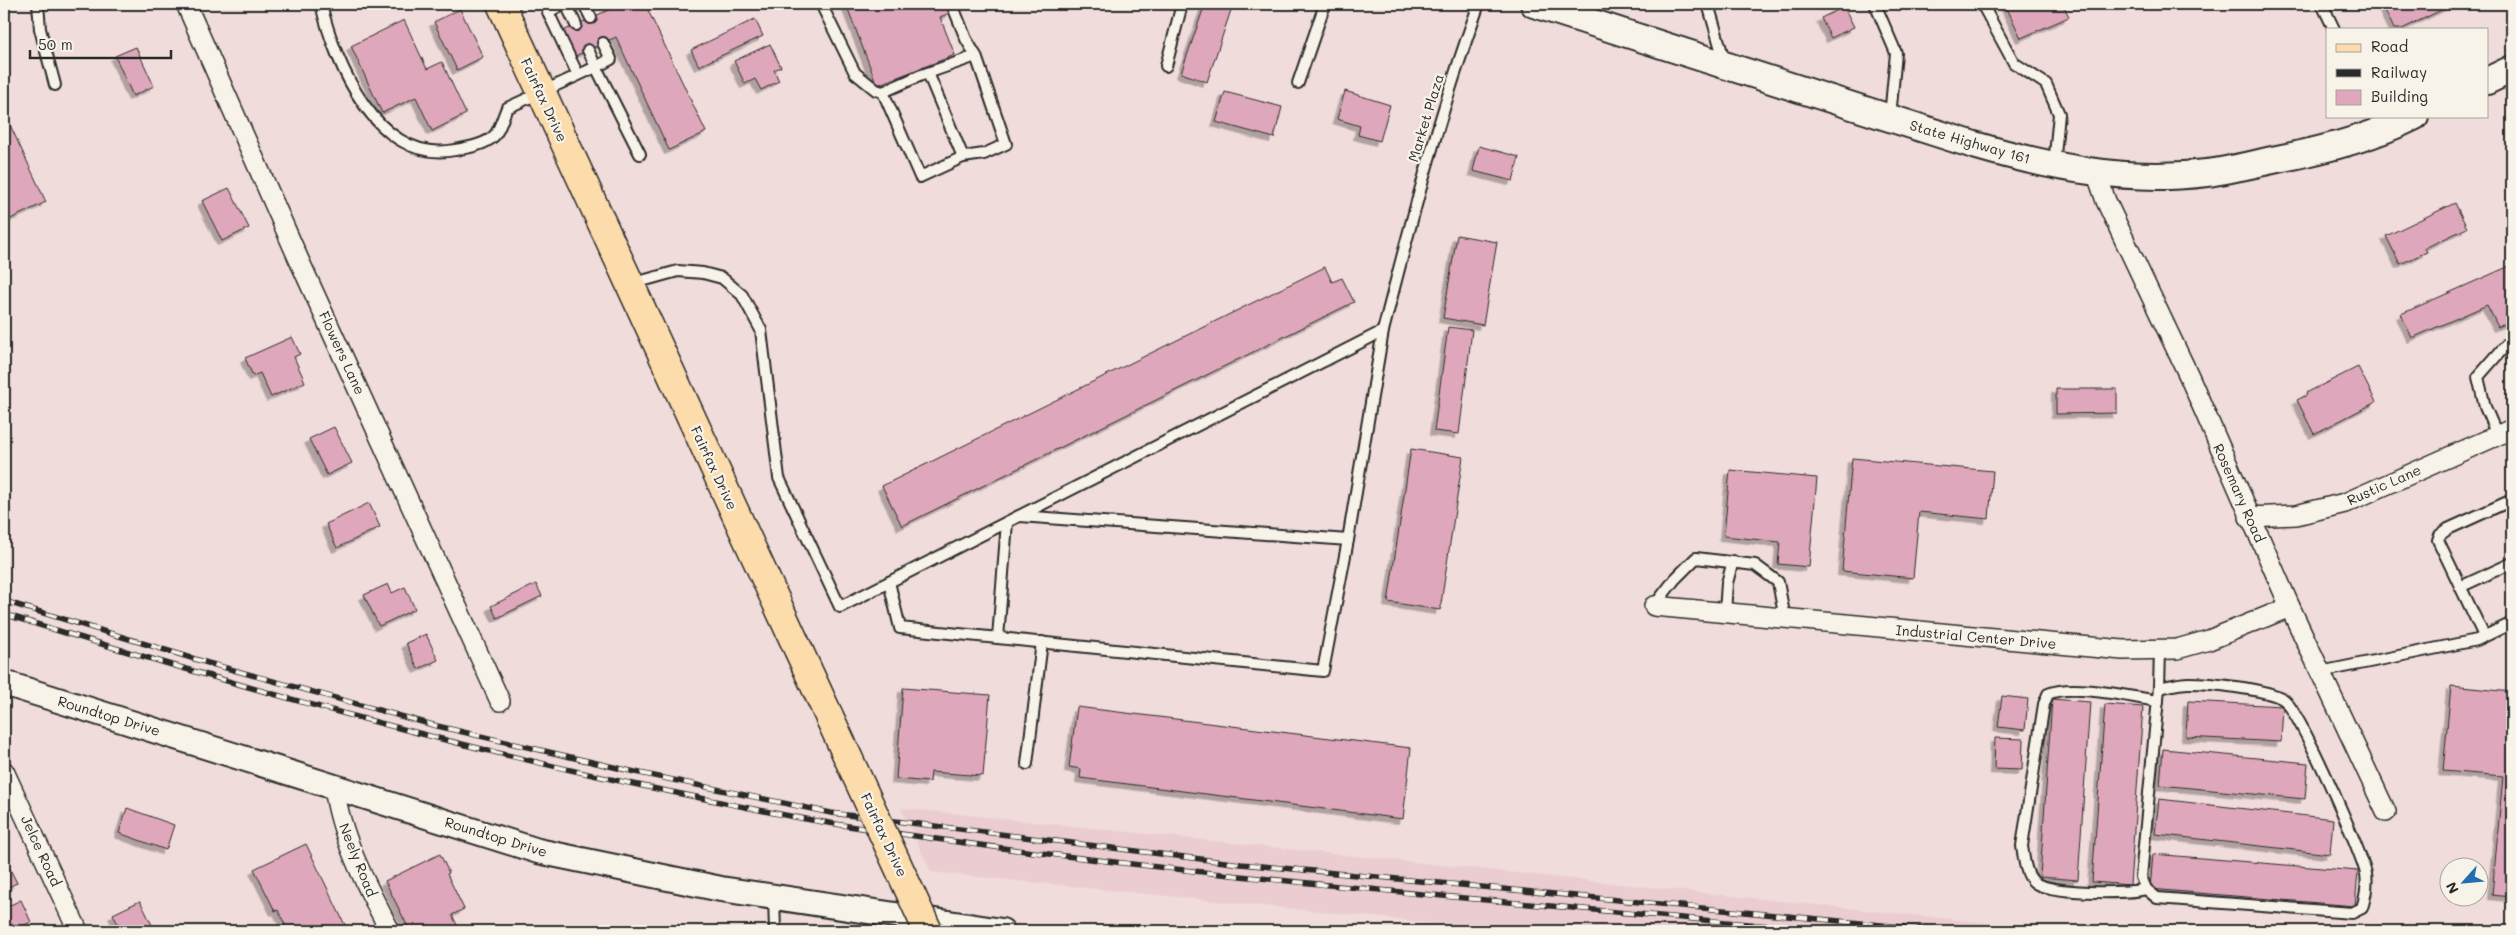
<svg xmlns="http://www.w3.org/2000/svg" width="2516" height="935" viewBox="0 0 2516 935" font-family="Mali,sans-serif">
<defs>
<filter id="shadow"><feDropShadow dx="-4.5" dy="4.5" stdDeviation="0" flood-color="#0004"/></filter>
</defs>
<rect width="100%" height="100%" fill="#f0dcda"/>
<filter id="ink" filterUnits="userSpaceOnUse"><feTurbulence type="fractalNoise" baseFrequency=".02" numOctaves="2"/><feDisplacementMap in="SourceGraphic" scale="10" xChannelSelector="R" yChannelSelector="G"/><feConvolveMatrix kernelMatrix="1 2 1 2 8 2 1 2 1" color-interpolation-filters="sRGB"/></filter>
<g filter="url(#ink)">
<path fill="#ebccd1" d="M901,808L2063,931H1511L931,872Z"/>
<g fill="#dfa7bb" stroke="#2b2b2b" filter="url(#shadow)">
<path d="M621,4H645L706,132L669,150L616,37L573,57L561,32Z"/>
<path d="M846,4H947L950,13L940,17L955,55L877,85Z"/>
<path d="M1205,4H1233L1207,82L1181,73Z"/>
<path d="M2005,4H2063L2069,17L2021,38Z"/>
<path d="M2382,4H2454L2402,29H2394Z"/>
<path d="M1844,7L1854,27L1831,38L1821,18Z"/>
<path d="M460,9L483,57L457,70L434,22Z"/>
<path d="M755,19L763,36L699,66L691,50Z"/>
<path d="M404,20L427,69L442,62L466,114L432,131L416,97L382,113L351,46Z"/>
<path d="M770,44L781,67L774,70L779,81L761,90L755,79L745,84L734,61Z"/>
<path d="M136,47L154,86L133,96L115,56Z"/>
<path d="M1345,91L1390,105L1380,141L1358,135L1360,126L1337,119Z"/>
<path d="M1225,92L1282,107L1274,138L1216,122Z"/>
<path d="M4,112L46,202L4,222Z"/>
<path d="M1479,146L1519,157L1513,181L1473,171Z"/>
<path d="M229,188L249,228L222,241L202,201Z"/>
<path d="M2455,203L2467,228L2425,248L2427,252L2400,264L2386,236Z"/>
<path d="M1457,235L1497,242L1483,325L1443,318Z"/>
<path d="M2512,265V321L2498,327L2487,305L2412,338L2401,314Z"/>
<path d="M1325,267L1332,282L1342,278L1354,302L902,526L882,486Z"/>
<path d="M1448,327L1472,330L1459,434L1434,431Z"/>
<path d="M292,337L300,354L294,357L305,382L271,397L260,373L253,376L245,358Z"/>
<path d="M2358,367L2376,402L2314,434L2297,400L2307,395L2306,393Z"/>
<path d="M2056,389H2117V413L2056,414Z"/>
<path d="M334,427L352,463L327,475L309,439Z"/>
<path d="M1411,449L1463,457L1440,610L1388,602Z"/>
<path d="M1852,458L1993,471L1989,519L1919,512L1913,578L1842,571Z"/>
<path d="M1730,470L1817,478L1809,567L1778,564L1780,542L1724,536Z"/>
<path d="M369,503L380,527L337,548L326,524Z"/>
<path d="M388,584L392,593L405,587L415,609L379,626L364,595Z"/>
<path d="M536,584L542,596L497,618L491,606Z"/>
<path d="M426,634L438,660L418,669L406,643Z"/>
<path d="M2451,686L2512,692V897L2492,895L2503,776L2443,771Z"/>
<path d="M903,688L990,695L983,776L931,772L930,782L896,779Z"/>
<path d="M2002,696L2028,699L2025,730L1998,727Z"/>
<path d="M2052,699L2090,702L2078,880L2040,877Z"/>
<path d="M2188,701L2283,706L2281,742L2186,737Z"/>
<path d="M2105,704L2143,707L2130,885L2092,882Z"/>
<path d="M1077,707L1411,748L1403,819L1080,778L1081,769L1069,767Z"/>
<path d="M1995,738L2023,739L2022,770L1994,769Z"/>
<path d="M2163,749L2308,763L2305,799L2160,785Z"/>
<path d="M2159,799L2333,819L2330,854L2155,834Z"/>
<path d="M127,808L174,825L166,850L119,833Z"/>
<path d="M306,844L345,925L332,931H288L278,910L275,911L254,869Z"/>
<path d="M440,854L449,873L447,874L464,909L452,915L460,931H430L428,927L420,931H410L385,881Z"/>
<path d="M2153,854L2358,871L2355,906L2150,889Z"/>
<path d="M5,859L17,883L4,889V860Z"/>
<path d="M21,900L31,922L11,931H4V908Z"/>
<path d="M140,901L155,931H121L113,914Z"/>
</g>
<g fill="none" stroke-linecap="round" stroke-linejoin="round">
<defs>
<g id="service">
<path d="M38,4L40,29L55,85"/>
<path d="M321,4C335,64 378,165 455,150C467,148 485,145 494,136C500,130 503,116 507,108L596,67L640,154"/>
<path d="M563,4L548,12L578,75"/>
<path d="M566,4L576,25"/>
<path d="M584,4L591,18"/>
<path d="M821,4L855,73L876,90L883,92L919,76L976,56"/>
<path d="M1708,4L1725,63"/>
<path d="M1875,4L1896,53L1890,117"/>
<path d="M1982,4L2014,63L2046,84L2059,114L2054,165"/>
<path d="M2322,4L2334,29"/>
<path d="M588,50L596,67L611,59L603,43"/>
<path d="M1166,66L1182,4"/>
<path d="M928,73L963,157"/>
<path d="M1298,83L1325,4"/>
<path d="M883,92L920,177L963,157L984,154L1006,144L976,56L966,39L952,4"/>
<path d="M631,284L678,271L703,273L722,278L742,295L761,330L779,478L840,607L1383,331C1411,221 1440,111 1479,4"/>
<path d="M2497,435L2485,407L2478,377L2507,344L2512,341"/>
<path d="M1020,516L1348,540"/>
<path d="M889,582L900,628L1323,671L1348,540L1383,331"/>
<path d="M2460,587L2512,563"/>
<path d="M1654,606L1675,579L1696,558L1755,565L1778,582L1785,619"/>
<path d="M1725,613L1727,583L1733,561"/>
<path d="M2484,636L2438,540L2440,535L2448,529L2512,500"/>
<path d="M998,638L1007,522"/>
<path d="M2320,672L2477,640L2512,623"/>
<path d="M2159,688C2169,686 2179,683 2189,683C2209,683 2267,689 2283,699C2298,707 2362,853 2366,874C2368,886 2365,898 2362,908L2352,913L2157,898L2146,889L2141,877L2159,688L2160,649"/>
<path d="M1027,764L1042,642"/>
<path d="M2146,889C2128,894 2048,894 2034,882C2025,874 2024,858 2022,846L2044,704L2048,694C2071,683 2131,697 2158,701"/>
<path d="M774,897L775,931"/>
</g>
<g id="minor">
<path d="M186,4L299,260L500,701"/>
<path d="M2096,172L2106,201L2189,376L2290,607L2386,812"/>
<path d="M2249,517L2296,515L2345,503L2512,429"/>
<path d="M1654,606L2123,650L2177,649L2209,640L2290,607"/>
<path d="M4,771L78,931"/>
<path d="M334,786C340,836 367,887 390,931"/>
</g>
<path id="tertiary" d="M4,683L538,851L721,889L1002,931"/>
<g id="secondary">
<path d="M1534,4L1974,145C2049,167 2128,183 2207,173C2231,170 2254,164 2277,159C2325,150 2371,138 2415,116"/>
<path d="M2487,81L2512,69"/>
</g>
<path id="primary" d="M501,4L798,649"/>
</defs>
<use href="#service" stroke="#2b2b2b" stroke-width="14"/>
<use href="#minor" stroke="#2b2b2b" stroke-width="22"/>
<use href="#tertiary" stroke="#2b2b2b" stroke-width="28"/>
<use href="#secondary" stroke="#2b2b2b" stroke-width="30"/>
<use href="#primary" stroke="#2b2b2b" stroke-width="31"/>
<use href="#service" stroke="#f7f3e8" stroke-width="10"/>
<use href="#minor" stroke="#f7f3e8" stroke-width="19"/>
<use href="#tertiary" stroke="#f7f3e8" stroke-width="24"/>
<use href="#secondary" stroke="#f7f3e8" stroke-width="26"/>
<use href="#primary" stroke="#fddcac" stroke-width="28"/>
<defs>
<g id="rail">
<path d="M4,601L208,663L433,725L635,772L831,813L1241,864L1944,931"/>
<path d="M4,614C232,685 462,750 696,797C745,807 794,818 842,825C1167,876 1497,900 1823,931"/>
</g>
</defs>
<use href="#rail" stroke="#2b2b2b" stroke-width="5.5"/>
<use href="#rail" stroke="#f7f3e8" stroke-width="4" stroke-dasharray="11" stroke-linecap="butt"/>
<defs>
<path id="primary-bridge" d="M798,649L928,931"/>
</defs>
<use href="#primary-bridge" stroke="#2b2b2b" stroke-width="31" stroke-linecap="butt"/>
<use href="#primary-bridge" stroke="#fddcac" stroke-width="28"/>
</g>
</g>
<g text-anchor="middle" stroke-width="4.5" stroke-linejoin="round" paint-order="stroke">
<g font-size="14" fill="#2b2b2b" stroke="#f7f3e8">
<text transform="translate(544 100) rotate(65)" y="5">Fairfax Drive</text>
<text transform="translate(1426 118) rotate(-73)" y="5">Market Plaza</text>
<text transform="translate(1970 142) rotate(16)" y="5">State Highway 161</text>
<text transform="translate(342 353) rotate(65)" y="5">Flowers Lane</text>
<text transform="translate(714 468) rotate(65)" y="5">Fairfax Drive</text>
<text transform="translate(2384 485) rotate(-24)" y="5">Rustic Lane</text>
<text transform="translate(2239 493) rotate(66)" y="5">Rosemary Road</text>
<text transform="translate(1976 637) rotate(5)" y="5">Industrial Center Drive</text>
<text transform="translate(109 716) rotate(17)" y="5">Roundtop Drive</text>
<text transform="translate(884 835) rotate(65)" y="5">Fairfax Drive</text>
<text transform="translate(496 837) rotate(17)" y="5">Roundtop Drive</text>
<text transform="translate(41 851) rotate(65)" y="5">Jelce Road</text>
<text transform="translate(358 860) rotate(68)" y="5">Neely Road</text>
</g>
</g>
<rect width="2516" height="935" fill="none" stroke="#f7f3e8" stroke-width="20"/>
<rect x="10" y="10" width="2496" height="915" fill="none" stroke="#2b2b2b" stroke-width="2" filter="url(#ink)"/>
<rect x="2326" y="28" width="162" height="90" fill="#f7f3e8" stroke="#a5a39c"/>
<rect x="2336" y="44" width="25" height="8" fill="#fddcac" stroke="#a5a39c"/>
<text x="2371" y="52" font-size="15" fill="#2b2b2b">Road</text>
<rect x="2336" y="69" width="25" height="8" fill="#2b2b2b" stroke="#a5a39c"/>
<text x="2371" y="78" font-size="15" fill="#2b2b2b">Railway</text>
<rect x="2336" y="90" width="25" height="15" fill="#dfa7bb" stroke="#a5a39c"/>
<text x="2371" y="102" font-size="15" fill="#2b2b2b">Building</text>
<g transform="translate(2464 882) rotate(243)"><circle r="24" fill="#f7f3e8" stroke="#a5a39c"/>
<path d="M0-4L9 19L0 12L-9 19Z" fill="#1f6fb2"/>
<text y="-8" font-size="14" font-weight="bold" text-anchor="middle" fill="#2b2b2b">N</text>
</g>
<path d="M30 50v8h141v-8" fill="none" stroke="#2b2b2b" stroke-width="2.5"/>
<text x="38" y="50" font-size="15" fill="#2b2b2b" stroke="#f7f3e8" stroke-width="4" paint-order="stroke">50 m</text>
</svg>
